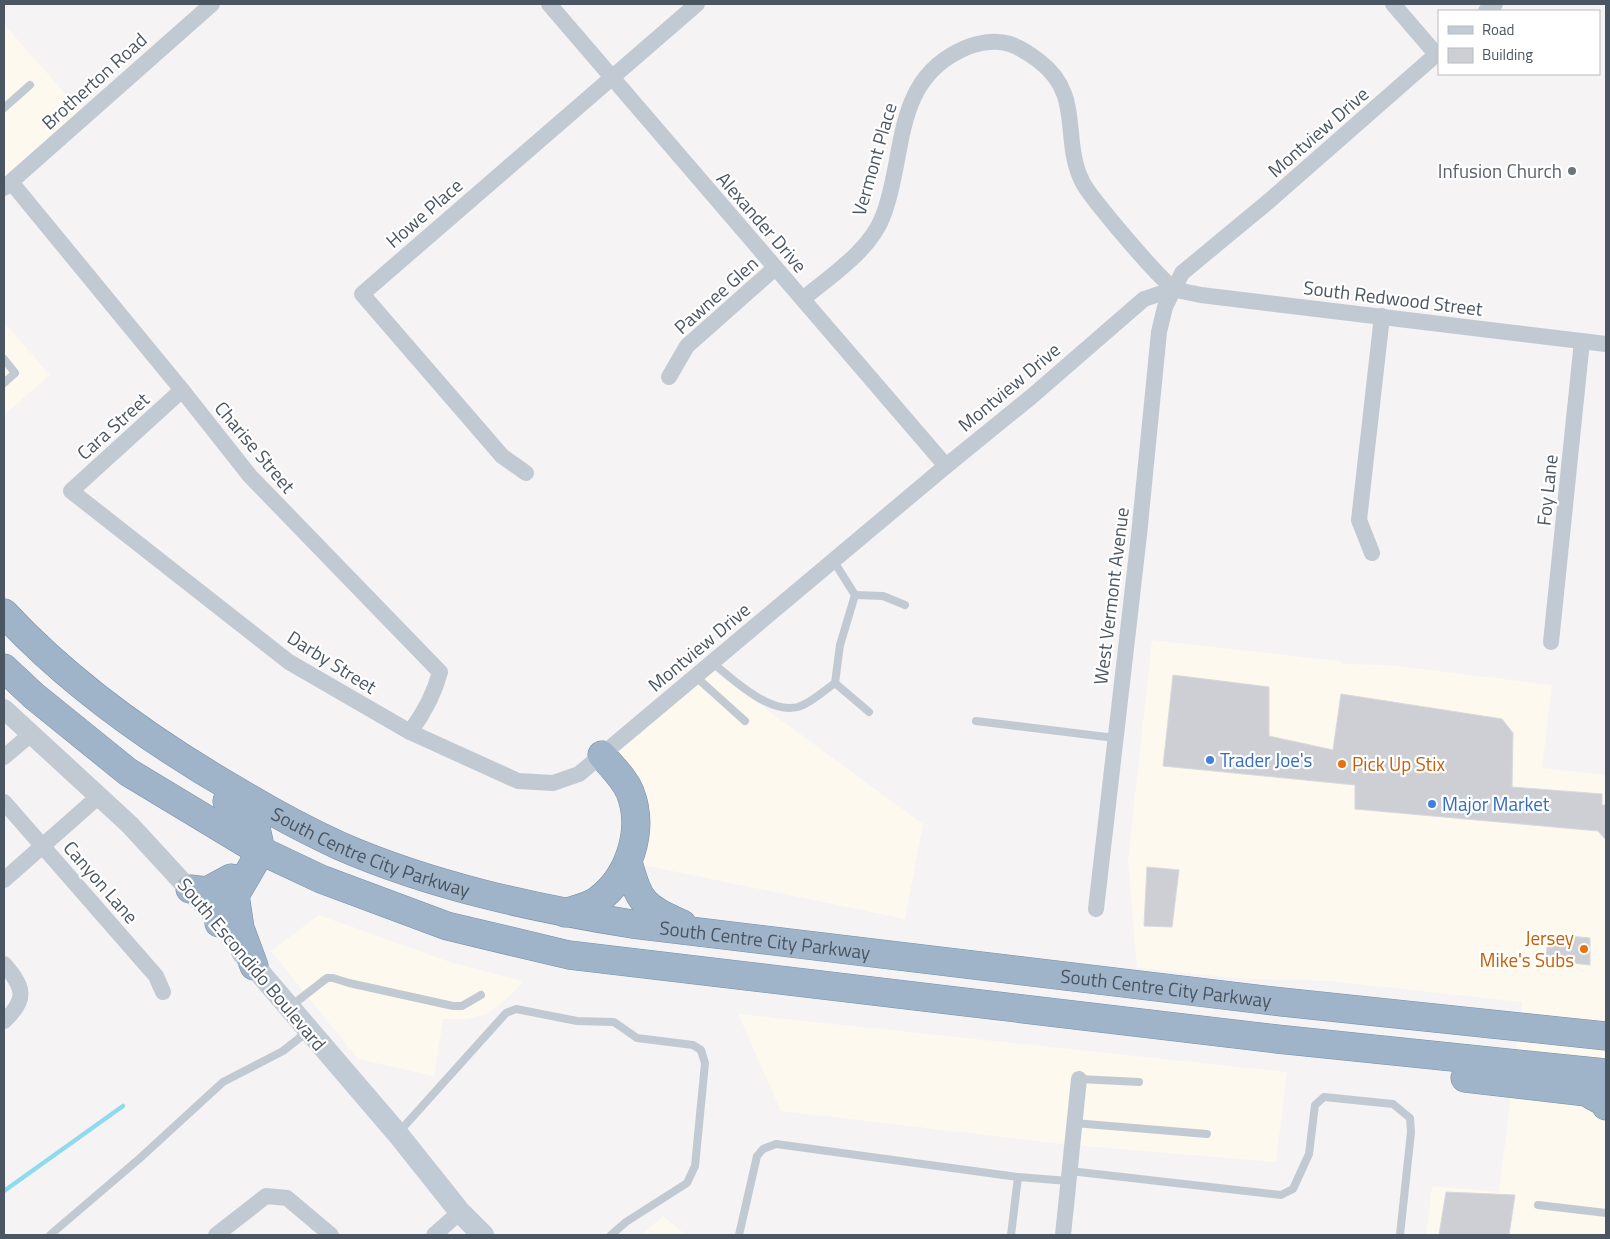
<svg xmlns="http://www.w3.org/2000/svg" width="1610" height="1239" viewBox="0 0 1610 1239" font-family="'Titillium Web',sans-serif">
<rect width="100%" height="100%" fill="#f5f3f3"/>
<g fill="#fdf9ef">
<path d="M4,24L85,116L4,187Z"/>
<path d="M4,322L50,375L4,415Z"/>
<path d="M1152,640L1340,661L1343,664L1388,665L1552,685L1542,768L1606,775V1235H1426L1432,1186L1499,1192L1522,1002L1329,981L1247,979L1137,968L1128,860Z"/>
<path d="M707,666L923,824L905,919L628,862L636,827L602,755Z"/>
<path d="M319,915L453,963L523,981L511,995L487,1014L467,1019H443L434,1076L358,1059L271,951Z"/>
<path d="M738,1014L1287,1072L1276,1162L1071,1145L781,1111Z"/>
<path d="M663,1216L686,1235H641Z"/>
</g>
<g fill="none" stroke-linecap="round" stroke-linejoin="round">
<path stroke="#90daee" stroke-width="4.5" d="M4,1191L123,1106"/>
</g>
<g fill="#cdcfd5" stroke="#d7d9de">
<path d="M1173,675L1269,687V736L1333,750L1341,694L1502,719L1513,733L1512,787L1602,794V805H1606V840L1598,831L1355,809V785L1163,766Z"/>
<path d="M1147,867L1179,870L1172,927L1144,926Z"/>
<path d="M1548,934L1590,938V965L1546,960Z"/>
<path d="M1446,1192L1515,1195L1509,1235H1439Z"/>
</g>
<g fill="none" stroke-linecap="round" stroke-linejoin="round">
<defs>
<g id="trunk">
<path id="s1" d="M4,613C71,685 152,742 237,791C270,811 305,830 340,846C432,886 533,908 632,924L1282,1002L1606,1036"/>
<path d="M4,668L34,696L128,772L249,845L321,879L447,926L569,955L1277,1039L1606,1073"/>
<path d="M628,862C640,904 643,906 682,924"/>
<path d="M190,889L207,891L231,878"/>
<path d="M235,895L240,928L254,966"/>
<path d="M565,913C575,909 589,907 598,900C629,877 645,830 630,792C624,778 612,767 602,755"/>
<path d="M219,923L261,851L255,823L227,801"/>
<path d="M1465,1078L1586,1092L1604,1102L1606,1106"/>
</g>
</defs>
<use href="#trunk" stroke="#7690ad" stroke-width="29"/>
<g stroke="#c1cad2" stroke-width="8">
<path d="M4,108L30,85"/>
<path d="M4,359L15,373L4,383"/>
<path d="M833,560L855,595L840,645L835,683L869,712"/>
<path d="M855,595L883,596L905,605"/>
<path d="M712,662C732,679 774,719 803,705C814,700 825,690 835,683"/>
<path d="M695,676L745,721"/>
<path d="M976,721L1115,738"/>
<path d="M291,1006L327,978H333L349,983L453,1006H462L481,995"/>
<path d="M1079,1079L1139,1082"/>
<path d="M1074,1123L1207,1134"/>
<path d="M399,1132L506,1013L516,1009L577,1021L614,1022L637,1038L693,1045L701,1050L705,1063L695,1166L687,1183L626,1222L611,1235"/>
<path d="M1070,1171L1281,1195L1293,1189L1309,1154L1315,1105L1324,1097L1393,1104L1410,1118L1411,1132L1400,1235"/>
<path d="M1538,1205L1606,1213"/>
<path d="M50,1235L139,1159L223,1082L283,1051L307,1032"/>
<path d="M739,1235L757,1156L763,1149L776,1144L1018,1177L1069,1181"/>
<path d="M1011,1235L1018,1177"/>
</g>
<g stroke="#c1cad2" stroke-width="16">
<path d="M549,4L946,466"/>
<path d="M1393,4L1436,54"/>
<path d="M1486,11L1495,4"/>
<path d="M11,182L182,390L250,476L440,672C434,695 424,713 410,732"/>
<path d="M4,188L212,4"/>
<path d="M803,299C830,276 870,251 883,216C906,157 892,84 959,51C974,43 994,39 1010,44C1021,48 1030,54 1039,61C1084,95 1061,138 1082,181C1088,195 1164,285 1175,289C1183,292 1193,293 1201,295L1606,344"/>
<path d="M669,377L687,346L775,268"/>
<path d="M182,390L71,491L289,662L410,732L518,781L553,783L579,774L946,466L1031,397L1144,299L1174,289L1182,273L1269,201L1439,52"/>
<path d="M526,473L502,456L362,294L697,4"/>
<path d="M1372,553L1359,520L1382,316"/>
<path d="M1551,642L1582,341"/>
<path d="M4,757L30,735"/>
<path d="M4,802L156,976L163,992"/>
<path d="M4,880L99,796"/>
<path d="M1096,909L1139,535L1159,332L1165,307L1174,289"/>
<path d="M4,964C24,987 28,999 4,1021"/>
<path d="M216,1235L266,1196L287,1198L331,1235"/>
<path d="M434,1235L460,1212"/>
<path d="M1063,1235L1079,1079"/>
</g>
<path stroke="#c1cad2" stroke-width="20" d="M4,709L130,825L211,913"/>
<path stroke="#c1cbd6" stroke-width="22" d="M242,952L397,1133L460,1212L483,1235"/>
<use href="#trunk" stroke="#9fb4c9" stroke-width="28"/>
</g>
<circle fill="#6b7280" stroke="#fff" stroke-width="2" cx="1572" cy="171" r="5"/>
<g fill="#3f7fe0" stroke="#fff" stroke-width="2">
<circle cx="1210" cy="760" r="5"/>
<circle cx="1432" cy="804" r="5"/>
</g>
<g fill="#e8710a" stroke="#fff" stroke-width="2">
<circle cx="1342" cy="764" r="5"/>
<circle cx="1584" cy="949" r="5"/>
</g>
<g text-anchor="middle" stroke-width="4.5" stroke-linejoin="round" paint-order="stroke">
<g font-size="19" fill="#4a5661" stroke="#fff">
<text transform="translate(94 81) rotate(-42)" y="7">Brotherton Road</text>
<text transform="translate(1318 132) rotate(-41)" y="7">Montview Drive</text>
<text transform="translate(874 159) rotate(-74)" y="7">Vermont Place</text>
<text transform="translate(424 213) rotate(-41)" y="7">Howe Place</text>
<text transform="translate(762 222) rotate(49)" y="7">Alexander Drive</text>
<text transform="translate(716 295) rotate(-42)" y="7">Pawnee Glen</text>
<text transform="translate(1393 298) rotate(7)" y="7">South Redwood Street</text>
<text transform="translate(1009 387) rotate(-40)" y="7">Montview Drive</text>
<text transform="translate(113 426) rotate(-42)" y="7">Cara Street</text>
<text transform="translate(255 447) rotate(50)" y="7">Charise Street</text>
<text transform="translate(1547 490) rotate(-84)" y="7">Foy Lane</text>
<text transform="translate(1111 596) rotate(-83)" y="7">West Vermont Avenue</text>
<text transform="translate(699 647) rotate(-40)" y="7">Montview Drive</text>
<text transform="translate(332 662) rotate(32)" y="7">Darby Street</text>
<text dy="7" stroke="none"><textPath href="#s1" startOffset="442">South Centre City Parkway</textPath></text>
<text transform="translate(101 882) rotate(49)" y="7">Canyon Lane</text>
<text dy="7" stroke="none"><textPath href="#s1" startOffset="848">South Centre City Parkway</textPath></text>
<text transform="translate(252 964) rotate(50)" y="7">South Escondido Boulevard</text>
<text dy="7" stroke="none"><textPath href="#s1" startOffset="1252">South Centre City Parkway</textPath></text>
</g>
<g font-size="19" fill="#5b616d" stroke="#fff" text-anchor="end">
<text x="1562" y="178">Infusion Church</text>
</g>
<g font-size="19" fill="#366cbe" stroke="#fff" text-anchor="start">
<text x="1220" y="767">Trader Joe's</text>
<text x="1442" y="811">Major Market</text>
</g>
<g font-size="19" fill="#c56008" stroke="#fff" text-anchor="start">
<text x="1352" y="771">Pick Up Stix</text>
<text x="1574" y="945" text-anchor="end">Jersey<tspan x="1574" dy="22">Mike's Subs</tspan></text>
</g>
</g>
<rect width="1610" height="1239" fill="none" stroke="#4a5661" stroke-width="10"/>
<rect x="1438" y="10" width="162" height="65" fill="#ffffff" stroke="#b7bbc0"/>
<rect x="1448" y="26" width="25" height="8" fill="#c1cbd6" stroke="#b7bbc0"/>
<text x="1482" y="35" font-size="15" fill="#4a5661">Road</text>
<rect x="1448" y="48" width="25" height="15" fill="#cdcfd5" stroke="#b7bbc0"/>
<text x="1482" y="60" font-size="15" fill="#4a5661">Building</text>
</svg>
